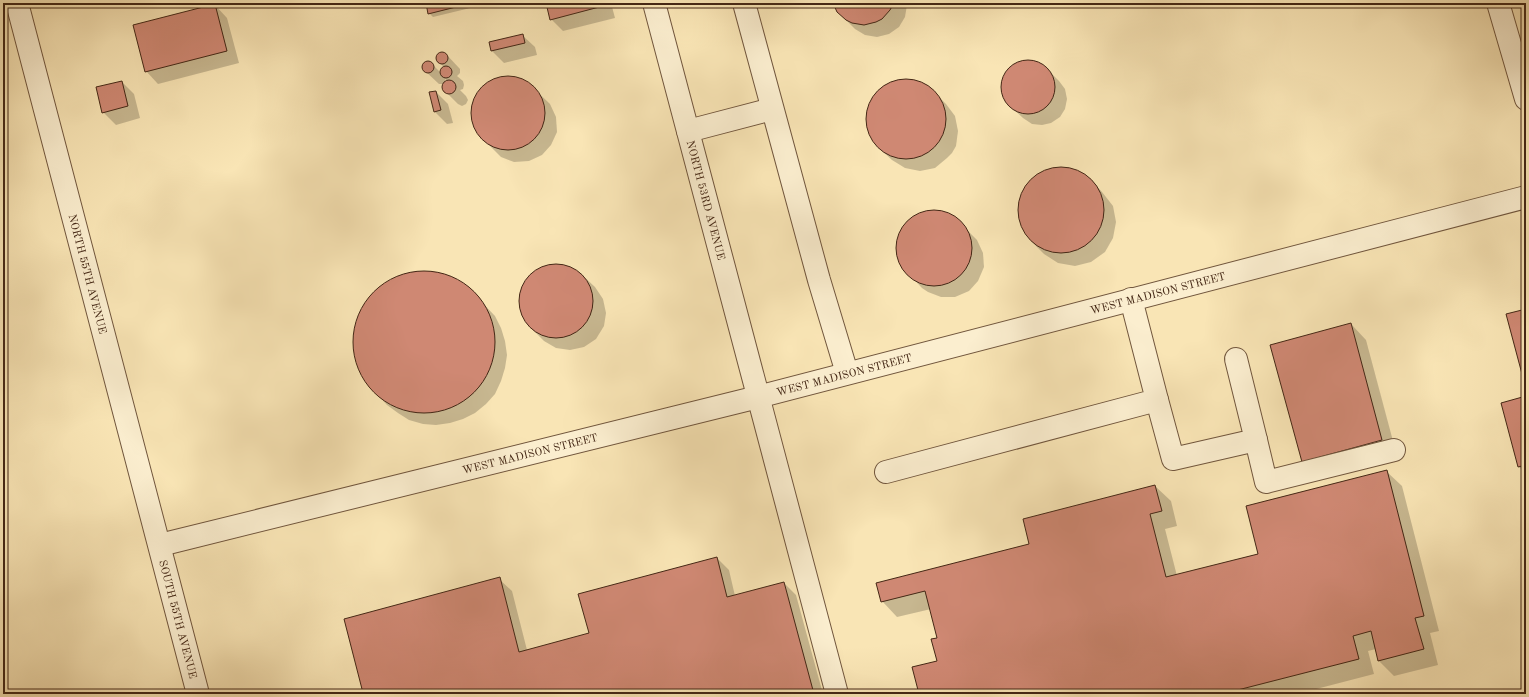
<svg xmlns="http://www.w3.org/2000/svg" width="1529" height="697" viewBox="0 0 1529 697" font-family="'Old Standard TT',serif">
<rect width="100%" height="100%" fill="#f9e5b5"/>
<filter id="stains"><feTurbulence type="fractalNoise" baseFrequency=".005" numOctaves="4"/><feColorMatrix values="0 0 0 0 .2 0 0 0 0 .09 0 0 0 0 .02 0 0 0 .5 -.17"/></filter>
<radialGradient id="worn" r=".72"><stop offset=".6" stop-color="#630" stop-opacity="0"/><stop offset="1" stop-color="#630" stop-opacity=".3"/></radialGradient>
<g fill="#0003">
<path d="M427,3H491L433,17L429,13Z"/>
<path d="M547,3H611L615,18L563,31L551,19Z"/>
<path d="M834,3H907V5L905,17L899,27L889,34L877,37L865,35L855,29L842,16Z"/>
<path d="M215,5L227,18L239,63L158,84L146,71Z"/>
<path d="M522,35L535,47L537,55L504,63L492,51L490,43Z"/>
<path d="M445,53L460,69V73L457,76L463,81L464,85L463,89L460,90L466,96L468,100L466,104L462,106L458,104L445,91L444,87L445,83V84L448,82L445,79V82L443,84H439L423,69V65L426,62H430L441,73L442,69L445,68L437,60L438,56L440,54Z"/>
<path d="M1027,61L1037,63L1046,68L1059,81L1065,89L1067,99L1065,109L1060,117L1051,123L1042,125L1032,124L1023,118L1010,106L1004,97L1002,88L1004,78L1009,69L1017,63Z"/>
<path d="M499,77H514L527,82L550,104L556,117L557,132L551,145L542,155L529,161L514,162L501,157L478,134L472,121L471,107L476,94L486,83Z"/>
<path d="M905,80L920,83L933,91L946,104L955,116L958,131L956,146L952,153L947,158L935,168L920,171L905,168L892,160L879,148L870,135L867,120L869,105L877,92L890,84Z"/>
<path d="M122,82L134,94L140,118L116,125L103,112Z"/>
<path d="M436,92L448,104L453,123L447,124L435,112L430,93Z"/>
<path d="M1059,168L1076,171L1090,179L1102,192L1113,206L1116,222L1113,238L1105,252L1091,262L1075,266L1058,263L1044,254L1031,241L1022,228L1018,212L1021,195L1030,181L1043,172Z"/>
<path d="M941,212L954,218L964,227L977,240L983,253L984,267L978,281L969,291L955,297H941L928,292L922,288L905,270L898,257V242L903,229L913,219L926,213Z"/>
<path d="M555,264L569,267L582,275L595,287L603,299L606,313L604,326L596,339L584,347L570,350L556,348L544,341L531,328L523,316L520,302L522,288L530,276L542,268Z"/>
<path d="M424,272L451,277L462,284L473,293L495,316L501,328L505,341L507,355L505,368L501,381L495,394L486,404L475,413L463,419L450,423L436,425L423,424L409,420L398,413L387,405L365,381L359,369L355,356L353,342L355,329L359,315L365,303L374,293L385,284L397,278L410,274Z"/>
<path d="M1351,324L1366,340L1397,456L1302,461Z"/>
<path d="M1526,397V473L1519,467Z"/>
<path d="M1386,471L1402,486L1439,631L1430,633L1438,665L1394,676L1379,661L1376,649L1368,651L1374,674L1297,694H920L938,662V639L931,609L897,617L882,601L1031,545L1155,486L1171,501L1177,526L1165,529L1177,576L1259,555Z"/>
<path d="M717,558L729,570L735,596L784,583L796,595L823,694H363L499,579L512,591L527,650L590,634Z"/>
</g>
<g fill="#cf8873" stroke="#442715">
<path d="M426,3H472L428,14Z"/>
<path d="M546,3H603V6L550,20Z"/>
<path d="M833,3H894L890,10L882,19L876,22L864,25L852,23L846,20L837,12Z"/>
<path d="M215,4L227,51L145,72L133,25Z"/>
<path d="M523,34L525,43L491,51L489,42Z"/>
<circle cx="442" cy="58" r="6"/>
<circle cx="1028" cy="87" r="27"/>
<circle cx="428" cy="67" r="6"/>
<circle cx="446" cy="72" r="6"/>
<circle cx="508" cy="113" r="37"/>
<circle cx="906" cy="119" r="40"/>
<circle cx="449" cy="87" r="7"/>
<path d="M122,81L128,106L102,113L96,87Z"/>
<path d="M436,91L441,110L434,112L429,92Z"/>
<circle cx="1061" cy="210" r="43"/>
<circle cx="934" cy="248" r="38"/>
<circle cx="556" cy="301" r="37"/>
<circle cx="424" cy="342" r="71"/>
<path d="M1526,309V389L1506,314Z"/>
<path d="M1351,323L1382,440L1302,462L1270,345Z"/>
<path d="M1526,396V465L1518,467L1501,403Z"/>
<path d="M1387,470L1424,616L1415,618L1424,649L1378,661L1371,631L1353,636L1359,659L1222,694H919L912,667L937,661L931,639L937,638L925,591L881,602L876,583L1029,544L1023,519L1155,485L1162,511L1150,514L1166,577L1258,554L1246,506Z"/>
<path d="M717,557L727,597L784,582L814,694H359L363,693L344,619L500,577L519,652L589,633L578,594Z"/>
</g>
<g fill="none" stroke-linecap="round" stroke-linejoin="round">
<defs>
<g id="minor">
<path id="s1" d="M17,3L198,694"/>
<path id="s2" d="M654,3L837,694"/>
<path d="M744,3L819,280L847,373"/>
<path d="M1498,3L1526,99"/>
<path d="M688,131L772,109"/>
<path d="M1157,400L1173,459L1256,440L1236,359"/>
<path d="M1256,440L1266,482L1394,450"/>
<path d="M886,472L1157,400L1131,299"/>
<path id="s3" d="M160,545L758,397L1526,197"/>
</g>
</defs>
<use href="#minor" stroke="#71563d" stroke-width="24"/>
<use href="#minor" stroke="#fbeecf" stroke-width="22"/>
</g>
<g text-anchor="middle" stroke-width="3.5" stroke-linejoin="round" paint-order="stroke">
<g font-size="11" fill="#442715" stroke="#fbeecf">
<text dy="4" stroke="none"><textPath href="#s2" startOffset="204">NORTH 53RD AVENUE</textPath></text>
<text dy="4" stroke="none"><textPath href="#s1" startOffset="280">NORTH 55TH AVENUE</textPath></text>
<text dy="4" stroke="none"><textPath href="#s3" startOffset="1029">WEST MADISON STREET</textPath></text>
<text dy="4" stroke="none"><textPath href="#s3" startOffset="705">WEST MADISON STREET</textPath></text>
<text dy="4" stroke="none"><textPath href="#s3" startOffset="381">WEST MADISON STREET</textPath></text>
<text dy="4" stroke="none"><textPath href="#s1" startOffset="637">SOUTH 55TH AVENUE</textPath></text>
</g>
</g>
<rect width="1529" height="697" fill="none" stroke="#f9e5b5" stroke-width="16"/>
<rect x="4" y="4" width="1521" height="689" fill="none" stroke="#442715" stroke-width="2"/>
<rect x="8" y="8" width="1513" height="681" fill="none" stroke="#442715"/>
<rect width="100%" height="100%" filter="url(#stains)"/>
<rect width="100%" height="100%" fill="url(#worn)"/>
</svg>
